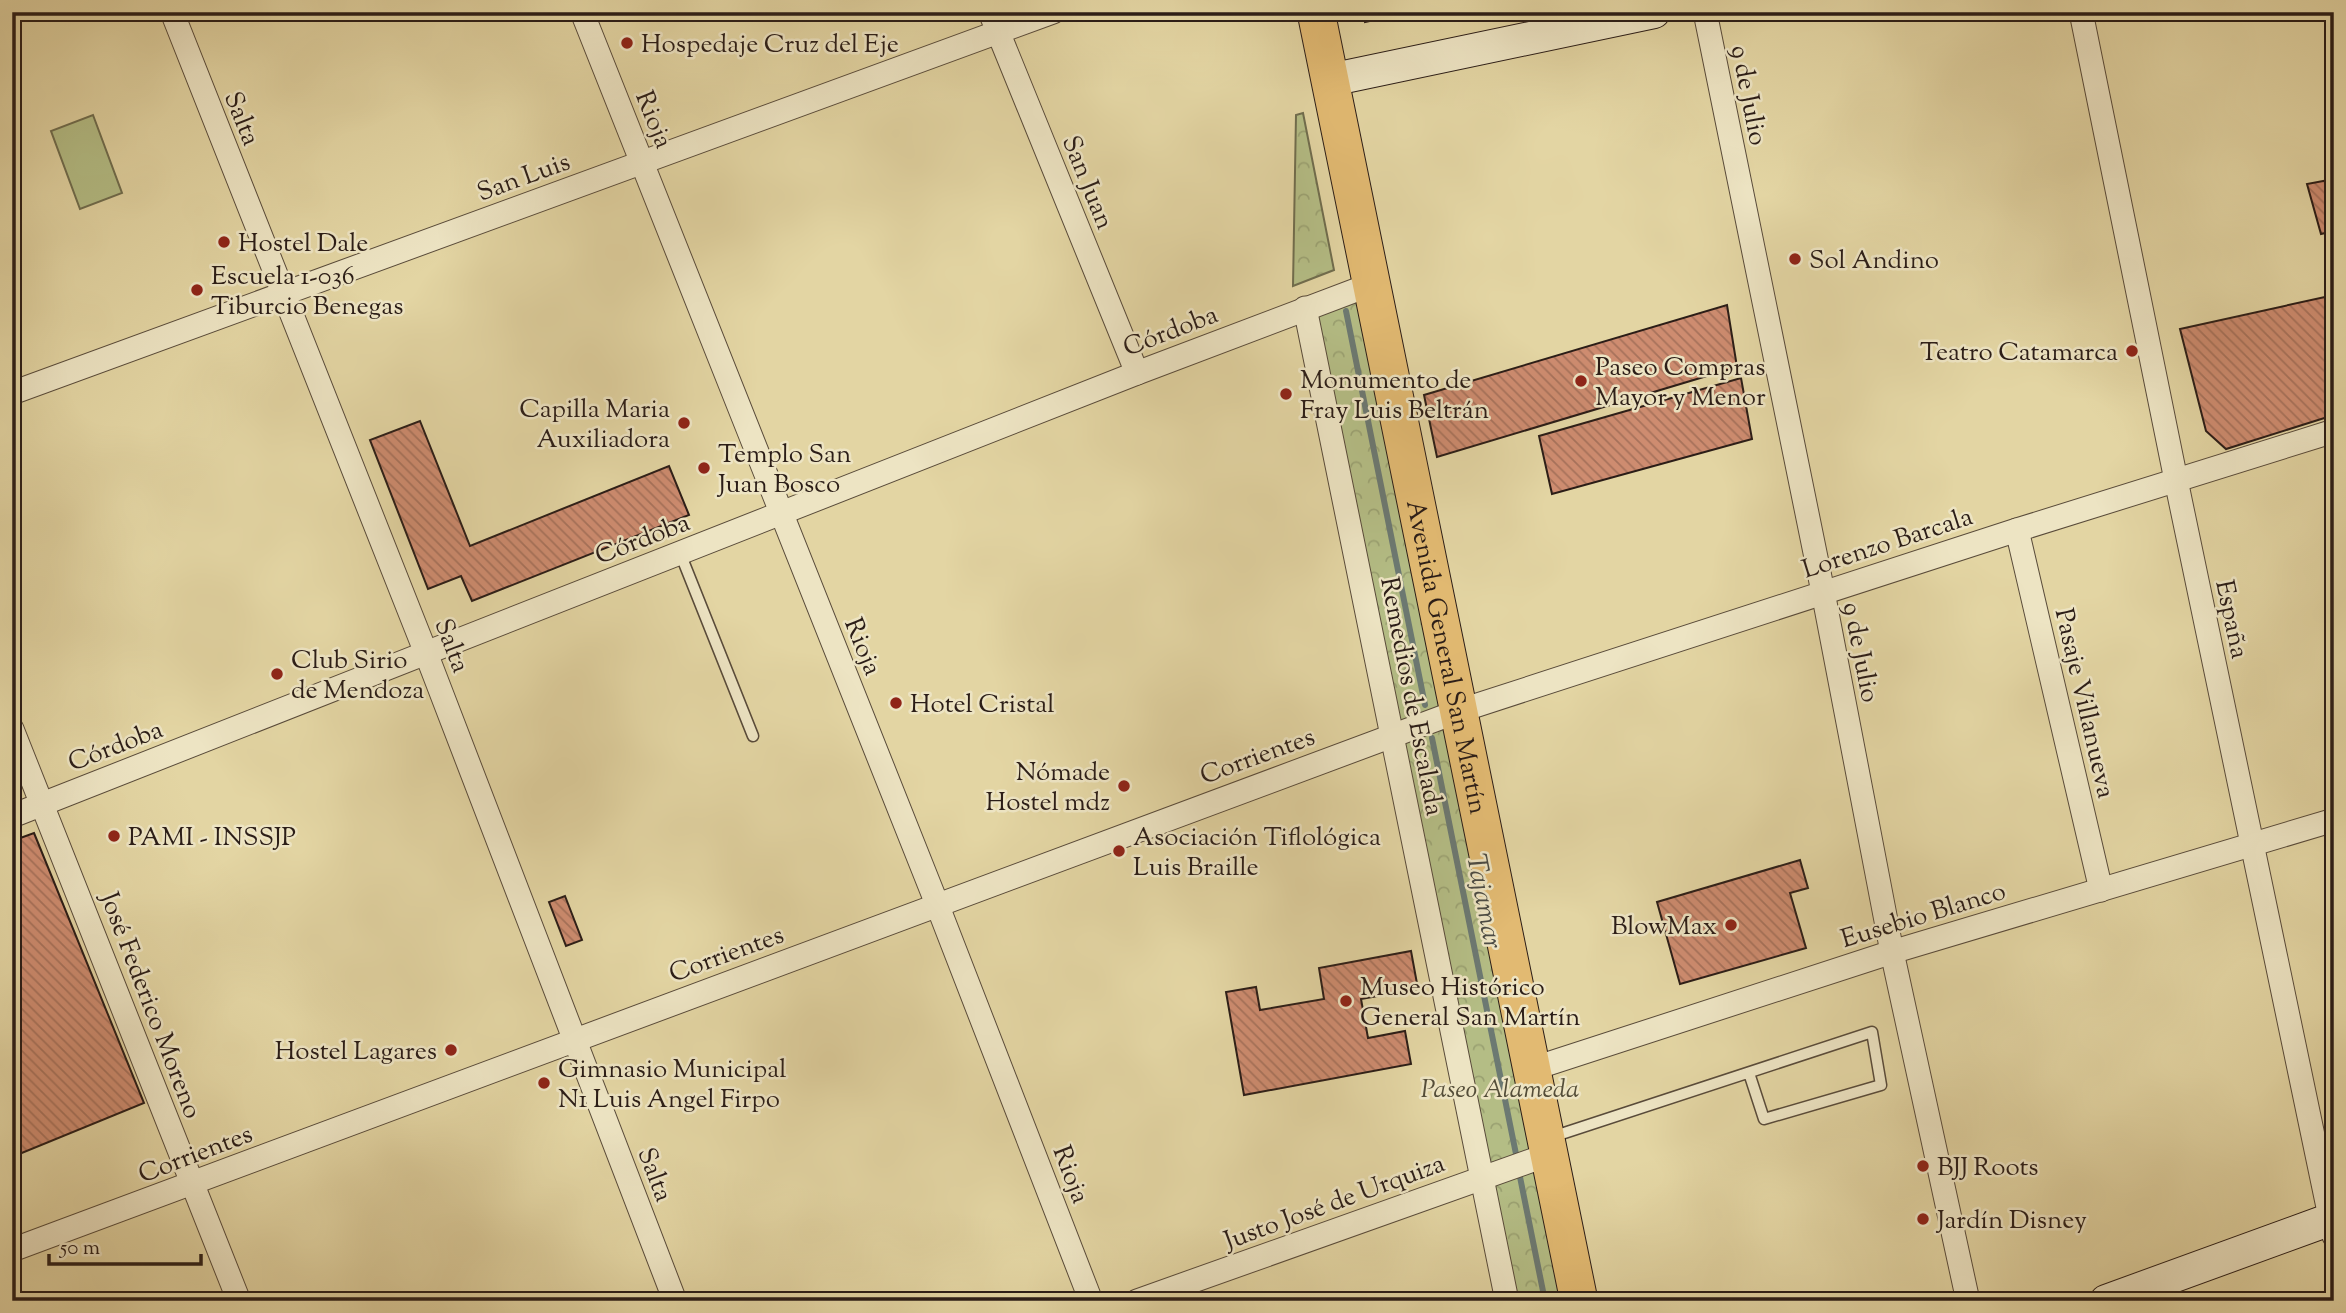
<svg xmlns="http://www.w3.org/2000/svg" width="2346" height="1313" viewBox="0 0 2346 1313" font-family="'Sorts Mill Goudy',serif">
<defs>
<pattern id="park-crowns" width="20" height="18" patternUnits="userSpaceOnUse" patternTransform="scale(1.75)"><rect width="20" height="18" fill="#b4bd85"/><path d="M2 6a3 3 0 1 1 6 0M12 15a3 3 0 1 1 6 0" fill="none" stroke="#9ba272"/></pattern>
<pattern id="building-back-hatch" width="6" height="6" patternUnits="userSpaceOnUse" patternTransform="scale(1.75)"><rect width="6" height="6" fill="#ce8c70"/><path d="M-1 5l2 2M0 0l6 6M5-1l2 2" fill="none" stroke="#a7725b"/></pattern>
</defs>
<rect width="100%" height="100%" fill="#e3d5a3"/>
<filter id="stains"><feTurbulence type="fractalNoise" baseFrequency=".00286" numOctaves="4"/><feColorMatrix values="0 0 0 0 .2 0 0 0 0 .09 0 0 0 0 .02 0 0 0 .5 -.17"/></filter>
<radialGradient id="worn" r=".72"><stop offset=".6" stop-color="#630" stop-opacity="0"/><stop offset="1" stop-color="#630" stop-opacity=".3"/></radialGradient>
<g fill="url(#park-crowns)" stroke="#706d4e" stroke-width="2">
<path d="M1303,113L1334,270L1293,286L1296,115Z"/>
<path d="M1372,284L1579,1301H1507L1305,308Z"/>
</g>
<path fill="#b4bd85" stroke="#706d4e" stroke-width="2" d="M93,115L122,193L80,209L51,131Z"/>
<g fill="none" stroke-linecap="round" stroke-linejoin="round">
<g stroke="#6c7972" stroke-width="6">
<path d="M1346,311L1425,705"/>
<path d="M1432,738L1516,1154"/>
<path d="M1520,1177L1545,1301"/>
</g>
</g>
<g fill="url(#building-back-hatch)" stroke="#2b1d17" stroke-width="2">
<path d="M1363,12H1411L1365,22Z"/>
<path d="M2334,179V231L2321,234L2307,184Z"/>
<path d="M2334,295V415L2226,449L2206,431L2180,329Z"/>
<path d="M1727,305L1737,367L1437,457L1424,395Z"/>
<path d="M1741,378L1752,439L1552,494L1539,436Z"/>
<path d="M420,421L470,546L669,466L689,515L472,601L461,576L428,589L370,440Z"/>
<path d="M34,833L144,1103L12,1157V841Z"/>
<path d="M1800,860L1808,888L1790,893L1806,948L1680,984L1657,902Z"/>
<path d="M565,896L582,940L566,946L549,902Z"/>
<path d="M1411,951L1418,989L1361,999L1368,1038L1405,1031L1411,1064L1244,1095L1226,992L1256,987L1260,1010L1324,999L1319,968Z"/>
</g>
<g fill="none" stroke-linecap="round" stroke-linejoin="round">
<defs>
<g id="lane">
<path d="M680,553L753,736"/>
<path d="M1552,1137L1872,1032L1881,1085L1764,1119L1749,1073"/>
</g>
<g id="street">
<path d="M172,12L426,653L675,1301"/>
<path d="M582,12L937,904L1091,1301"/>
<path d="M990,12L1137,373"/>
<path d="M1705,12L1823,592L1892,952L1968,1301"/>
<path d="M2081,12L2176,480L2334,1236"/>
<path d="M1305,308L1507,1301"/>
<path d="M12,393L1053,12"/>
<path d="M2017,530L2101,890"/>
<path d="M12,729L239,1301"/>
<path d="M12,816L1137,373L1372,284"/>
<path d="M1532,1069L1892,952L2334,820"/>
<path d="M12,1250L1459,711L2017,530L2334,431"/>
<path d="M1137,1301L1550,1154"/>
</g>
<g id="secondary">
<path d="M1330,80L1654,12"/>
<path d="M2106,1301L2334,1218"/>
</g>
<g id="primary">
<path id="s1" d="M1316,12L1579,1301"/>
</g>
</defs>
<use href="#lane" stroke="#594b3a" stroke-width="13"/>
<use href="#street" stroke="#594b3a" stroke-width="25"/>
<use href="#secondary" stroke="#2b1d17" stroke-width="34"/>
<use href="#primary" stroke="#2b1d17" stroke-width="39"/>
<use href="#lane" stroke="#ede4c3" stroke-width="10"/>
<use href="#street" stroke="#ede4c3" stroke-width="23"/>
<use href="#secondary" stroke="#ede4c3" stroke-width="32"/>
<use href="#primary" stroke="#e2ba72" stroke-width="37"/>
</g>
<g fill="#8f2418" stroke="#ede4c3" stroke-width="2.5">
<circle cx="627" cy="43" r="7"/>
<circle cx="224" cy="242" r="7"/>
<circle cx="1795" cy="259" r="7"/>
<circle cx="197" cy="290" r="7"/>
<circle cx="2132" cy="351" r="7"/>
<circle cx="1581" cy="381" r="7"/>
<circle cx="1286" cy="394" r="7"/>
<circle cx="684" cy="423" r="7"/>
<circle cx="704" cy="468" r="7"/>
<circle cx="277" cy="674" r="7"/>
<circle cx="896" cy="703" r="7"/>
<circle cx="1124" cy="786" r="7"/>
<circle cx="114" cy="836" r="7"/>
<circle cx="1119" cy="851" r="7"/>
<circle cx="1731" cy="925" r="7"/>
<circle cx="1346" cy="1001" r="7"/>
<circle cx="451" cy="1050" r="7"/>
<circle cx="544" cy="1083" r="7"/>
<circle cx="1923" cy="1166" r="7"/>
<circle cx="1923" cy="1219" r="7"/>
</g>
<g text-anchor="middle" stroke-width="5" stroke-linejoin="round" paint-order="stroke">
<g font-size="26" fill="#2b1d17" stroke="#ede4c3" text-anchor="start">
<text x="641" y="52">Hospedaje Cruz del Eje</text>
<text x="238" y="251">Hostel Dale</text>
<text x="1809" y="268">Sol Andino</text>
<text x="211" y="284">Escuela 1-036<tspan x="211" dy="30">Tiburcio Benegas</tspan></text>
<text x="2118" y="360" text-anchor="end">Teatro Catamarca</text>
<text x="1595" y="375">Paseo Compras<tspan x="1595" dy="30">Mayor y Menor</tspan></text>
<text x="1300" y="388">Monumento de<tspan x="1300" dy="30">Fray Luis Beltrán</tspan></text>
<text x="670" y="417" text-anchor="end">Capilla Maria<tspan x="670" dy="30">Auxiliadora</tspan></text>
<text x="718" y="462">Templo San<tspan x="718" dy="30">Juan Bosco</tspan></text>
<text x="291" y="668">Club Sirio<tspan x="291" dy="30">de Mendoza</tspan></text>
<text x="910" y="712">Hotel Cristal</text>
<text x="1110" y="780" text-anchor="end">Nómade<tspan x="1110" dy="30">Hostel mdz</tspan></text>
<text x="128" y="845">PAMI - INSSJP</text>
<text x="1133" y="845">Asociación Tiflológica<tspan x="1133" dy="30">Luis Braille</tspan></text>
<text x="1717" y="934" text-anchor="end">BlowMax</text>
<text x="1360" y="995">Museo Histórico<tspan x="1360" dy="30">General San Martín</tspan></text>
<text x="437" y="1059" text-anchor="end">Hostel Lagares</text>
<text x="558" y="1077">Gimnasio Municipal<tspan x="558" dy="30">N1 Luis Angel Firpo</tspan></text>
<text x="1937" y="1175">BJJ Roots</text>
<text x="1937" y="1228">Jardín Disney</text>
</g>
<g font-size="26" fill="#2b1d17" stroke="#ede4c3">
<text transform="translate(1750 95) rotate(79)" y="9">9 de Julio</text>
<text transform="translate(243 118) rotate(68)" y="9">Salta</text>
<text transform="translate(655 119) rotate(68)" y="9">Rioja</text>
<text transform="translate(523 176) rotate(-20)" y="9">San Luis</text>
<text transform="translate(1089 182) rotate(68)" y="9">San Juan</text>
<text transform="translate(1170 330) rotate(-21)" y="9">Córdoba</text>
<text transform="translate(642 538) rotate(-21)" y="9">Córdoba</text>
<text transform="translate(1887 542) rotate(-18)" y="9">Lorenzo Barcala</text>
<text transform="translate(2233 619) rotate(78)" y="9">España</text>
<text transform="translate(453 645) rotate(69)" y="9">Salta</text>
<text transform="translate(864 646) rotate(68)" y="9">Rioja</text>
<text transform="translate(1862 652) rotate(79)" y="9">9 de Julio</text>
<text dy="9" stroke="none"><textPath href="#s1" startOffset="658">Avenida General San Martín</textPath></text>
<text transform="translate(1413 696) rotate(79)" y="9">Remedios de Escalada</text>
<text transform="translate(2086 703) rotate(77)" y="9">Pasaje Villanueva</text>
<text transform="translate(115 745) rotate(-21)" y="9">Córdoba</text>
<text transform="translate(1257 755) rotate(-20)" y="9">Corrientes</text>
<text transform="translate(1923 914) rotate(-17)" y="9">Eusebio Blanco</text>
<text transform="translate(726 953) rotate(-20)" y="9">Corrientes</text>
<text transform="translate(152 1005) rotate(69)" y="9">José Federico Moreno</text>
<text transform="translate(195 1153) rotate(-21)" y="9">Corrientes</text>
<text transform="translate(656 1174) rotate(69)" y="9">Salta</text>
<text transform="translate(1072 1174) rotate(69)" y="9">Rioja</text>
<text transform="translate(1334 1201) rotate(-20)" y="9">Justo José de Urquiza</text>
</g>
<g font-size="26" font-style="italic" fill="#544d38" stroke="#ede4c3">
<text x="1500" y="1097">Paseo Alameda</text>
</g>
<g font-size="28" font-style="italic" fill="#4b4b44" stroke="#ede4c3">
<text transform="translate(1486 901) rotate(79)" y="10">Tajamar</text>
</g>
</g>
<rect width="2346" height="1313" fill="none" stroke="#e3d5a3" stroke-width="42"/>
<rect x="14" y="14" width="2318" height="1285" fill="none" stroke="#2b1d17" stroke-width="3.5"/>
<rect x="21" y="21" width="2304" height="1271" fill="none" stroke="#2b1d17" stroke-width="2"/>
<path d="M49 1254v10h152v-10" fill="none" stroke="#2b1d17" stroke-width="3.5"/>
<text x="60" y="1254" font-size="21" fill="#2b1d17" stroke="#ede4c3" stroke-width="5" paint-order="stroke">50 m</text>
<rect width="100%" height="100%" filter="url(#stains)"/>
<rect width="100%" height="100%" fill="url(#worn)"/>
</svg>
